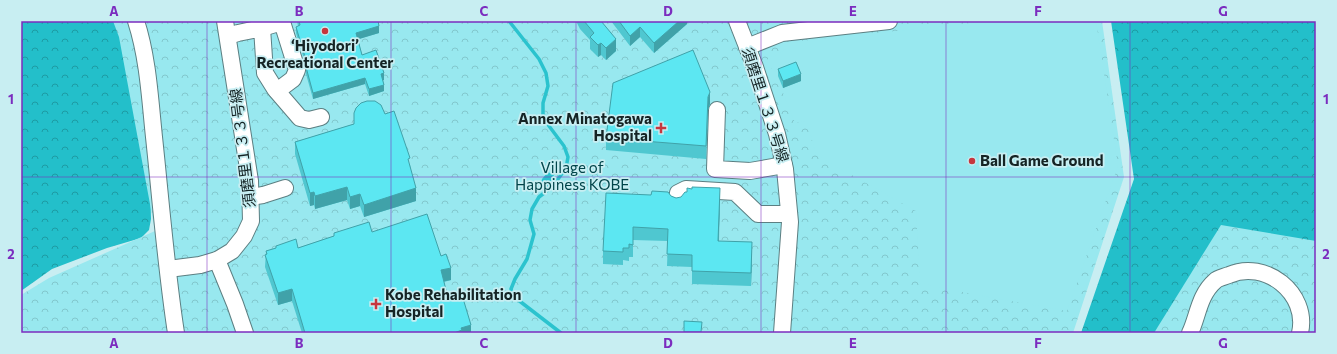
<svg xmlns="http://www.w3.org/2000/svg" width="1337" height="354" viewBox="0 0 1337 354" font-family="Commissioner,'Noto Sans JP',sans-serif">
<defs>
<pattern id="forest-crowns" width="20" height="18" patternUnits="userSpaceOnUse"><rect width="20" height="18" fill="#23bfca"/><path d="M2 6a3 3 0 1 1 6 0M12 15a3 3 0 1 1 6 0" fill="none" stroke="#1d9ba4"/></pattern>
<pattern id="park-crowns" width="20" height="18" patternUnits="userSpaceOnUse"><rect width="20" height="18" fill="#98e8ef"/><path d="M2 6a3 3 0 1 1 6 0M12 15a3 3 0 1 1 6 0" fill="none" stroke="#82c7cd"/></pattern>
</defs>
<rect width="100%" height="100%" fill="#c8eef2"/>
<g fill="url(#forest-crowns)">
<path d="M21,21H126L150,184L151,219L149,230L141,238L107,248L52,269L21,291Z"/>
<path d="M1111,21H1316V269L1161,333H1081L1134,179Z"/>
</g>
<g fill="url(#park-crowns)">
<path d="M113,21H1102L1124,177L1073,333H21V295L49,278L155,231L119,37Z"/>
<path d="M1221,225L1316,241V333H1154Z"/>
</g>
<path fill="#98e8ef" d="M991,21H1096L1118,166L1067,311L977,295L920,283L916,211L816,155L807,121L795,123L774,70L761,63L800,41Z"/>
<path fill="#2bc3ce" d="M548,172L554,175L549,186L545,187L541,184L542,179Z"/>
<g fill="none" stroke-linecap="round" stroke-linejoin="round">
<path stroke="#2bc3ce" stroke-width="3.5" d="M509,21L539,59L546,73L548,86L543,103V114L549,126L564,146L568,157L566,168L553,186L539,197L532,209L530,220L534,234L527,259L515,279L511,289L513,296L561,333"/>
<defs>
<g id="minor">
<path d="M136,21C148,58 150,99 154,137C161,203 166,268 176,333"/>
<path d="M737,21L755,67L777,134L785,169L790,222L782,333"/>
<path d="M262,28L282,22L297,70L293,79L277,91"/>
<path d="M228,36L238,33L262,28L265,73L275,89L300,118L309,120L321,117"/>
<path d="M747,47L782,33L889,21"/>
<path d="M717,110L715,169L750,171L784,165"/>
<path d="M251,197L263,195L285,188"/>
<path d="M677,201L678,193L686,189L735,192L758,214H789"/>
<path d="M217,260L235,304L245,333"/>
<path d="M168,269L200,265L217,260L232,251L244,236L251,221L250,181L225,21"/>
<path d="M1190,333C1198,316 1199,295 1215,281C1218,278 1224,277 1229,275C1265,259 1309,293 1300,333"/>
</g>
</defs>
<use href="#minor" stroke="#5c7f82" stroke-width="18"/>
<use href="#minor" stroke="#fff" stroke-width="16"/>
</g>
<g fill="#4fc7d0">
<path d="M297,21H378L379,33L358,39L362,55L384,80H383L384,91L369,96L365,84L313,99L306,74V66L296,33V27L298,26Z"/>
<path d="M576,21H601L616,51L606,60L601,55L598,57L590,49V40L580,29Z"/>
<path d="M611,21H687V24L654,53L640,37L630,46Z"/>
<path d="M778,69L801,81L783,88L778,76Z"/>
<path d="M710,104L708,110L706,159L606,150V138Z"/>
<path d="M354,124L410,165L416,201L364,217L360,206L350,209L347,200L315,209L314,205L310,206L295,154V142Z"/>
<path d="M671,196L676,198L720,201L719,241L752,254L751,286L692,284V267L667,266L668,241L633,240V257H629V261L623,260V265L603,264V251Z"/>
<path d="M372,232L441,256L451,280L444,282L447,294L452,298L471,333H302L292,301L278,305L265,267L266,251L276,248V246L298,248L334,236V233Z"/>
<path d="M684,321L702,333H684Z"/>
</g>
<g fill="#40a2a9">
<path d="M679,21H687V24L654,53V43Z"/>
<path d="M379,26V33L356,40V33Z"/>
<path d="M640,27V37L630,46V36Z"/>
<path d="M616,39V51L606,60V48Z"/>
<path d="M601,43V55L598,57V45Z"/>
<path d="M384,73V80L381,81V74Z"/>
<path d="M801,74V81L783,88V81Z"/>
<path d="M365,78V84L313,99V93Z"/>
<path d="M384,85V91L369,96V89Z"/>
<path d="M710,92V104L708,110L706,159L708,97Z"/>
<path d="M347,187V200L315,209V196Z"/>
<path d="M416,188V201L364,217V205Z"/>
<path d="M720,188V201L718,253V241Z"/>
<path d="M314,192V205L310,206V193Z"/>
<path d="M360,194V206L350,209V197Z"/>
<path d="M752,242V254L751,286V273Z"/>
<path d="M451,268V280L441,282V270Z"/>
<path d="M292,289V301L278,305V293Z"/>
<path d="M471,325V333H454L461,328Z"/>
</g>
<g fill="#5ce7f2" stroke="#40a2a9">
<path d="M299,21H378L379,26L356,33L362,55L376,50L384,73L381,74L384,85L369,89L365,78L313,93L306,67V60L296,27L300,25Z"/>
<path d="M584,21H601L616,39L606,48L601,43L598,45L590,37L594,33Z"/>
<path d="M619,21H679L654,43L640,27L630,36Z"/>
<path d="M693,50L710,92L708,97L706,146L606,138L613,83Z"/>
<path d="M796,62L801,74L783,81L778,69Z"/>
<path d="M367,101H375L381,105L385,114L394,111L410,158L408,159L416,188L364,205L360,194L350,197L347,187L315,196L314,192L310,193L295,142L354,124V113L356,108L361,103Z"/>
<path d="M692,187L720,188L718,241L752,242L751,273L692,271V255L667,254L668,229L633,227V245L629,244V248H623V252L603,251L606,193L651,195L652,191L668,192L671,196L676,198L681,197L685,192H687V188L692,189Z"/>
<path d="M427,214L441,256L446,254L451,268L441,270L447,294H451L452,298L462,295L471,325L461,328L462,330L454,333H305L292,289L278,293L265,255L267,254L266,251L276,248V246L296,239L298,248L334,236V233L369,222L372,232Z"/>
<path d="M684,321L702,322L701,332H684Z"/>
</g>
<path fill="none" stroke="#7b2cbf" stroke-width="1" stroke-opacity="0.55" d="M207,21V333M391,21V333M576,21V333M761,21V333M946,21V333M1130,21V333M21,177H1316"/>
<g fill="#c6363e" stroke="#c8eef2" stroke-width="1.5">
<circle cx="325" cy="31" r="4"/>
<path d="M659 122h4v4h4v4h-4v4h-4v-4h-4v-4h4z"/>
<circle cx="972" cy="161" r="4"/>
<path d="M374 298h4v4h4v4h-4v4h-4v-4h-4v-4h4z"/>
</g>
<g text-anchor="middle" stroke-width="3.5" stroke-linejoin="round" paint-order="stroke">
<g font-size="15" font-weight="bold" fill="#152425" stroke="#c8eef2" text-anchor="start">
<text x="325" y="51" text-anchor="middle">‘Hiyodori’<tspan x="325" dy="17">Recreational Center</tspan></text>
<text x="652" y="124" text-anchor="end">Annex Minatogawa<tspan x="652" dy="17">Hospital</tspan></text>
<text x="980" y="166">Ball Game Ground</text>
<text x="385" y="300">Kobe Rehabilitation<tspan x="385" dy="17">Hospital</tspan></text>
</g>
<g font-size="15" fill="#152425" stroke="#c8eef2">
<text transform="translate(765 105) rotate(72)" y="5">須磨里１３３号線</text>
<text transform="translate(243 148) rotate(-97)" y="5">須磨里１３３号線</text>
</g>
<g font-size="15" fill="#014449" stroke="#c8eef2">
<text x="572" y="173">Village of<tspan x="572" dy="17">Happiness KOBE</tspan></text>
</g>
</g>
<rect width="1337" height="354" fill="none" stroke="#c8eef2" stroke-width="44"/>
<rect x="22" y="22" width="1293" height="310" fill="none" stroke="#7b2cbf" stroke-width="1.5"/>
<g font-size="13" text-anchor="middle" font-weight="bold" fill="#7b2cbf">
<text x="114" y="16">A</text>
<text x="299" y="16">B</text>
<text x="484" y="16">C</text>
<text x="668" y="16">D</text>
<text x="853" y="16">E</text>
<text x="1038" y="16">F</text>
<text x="1223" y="16">G</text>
<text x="11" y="104">1</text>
<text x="1326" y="104">1</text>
<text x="11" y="259">2</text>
<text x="1326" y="259">2</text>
<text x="114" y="348">A</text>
<text x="299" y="348">B</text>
<text x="484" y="348">C</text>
<text x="668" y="348">D</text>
<text x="853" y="348">E</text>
<text x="1038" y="348">F</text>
<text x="1223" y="348">G</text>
</g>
</svg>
